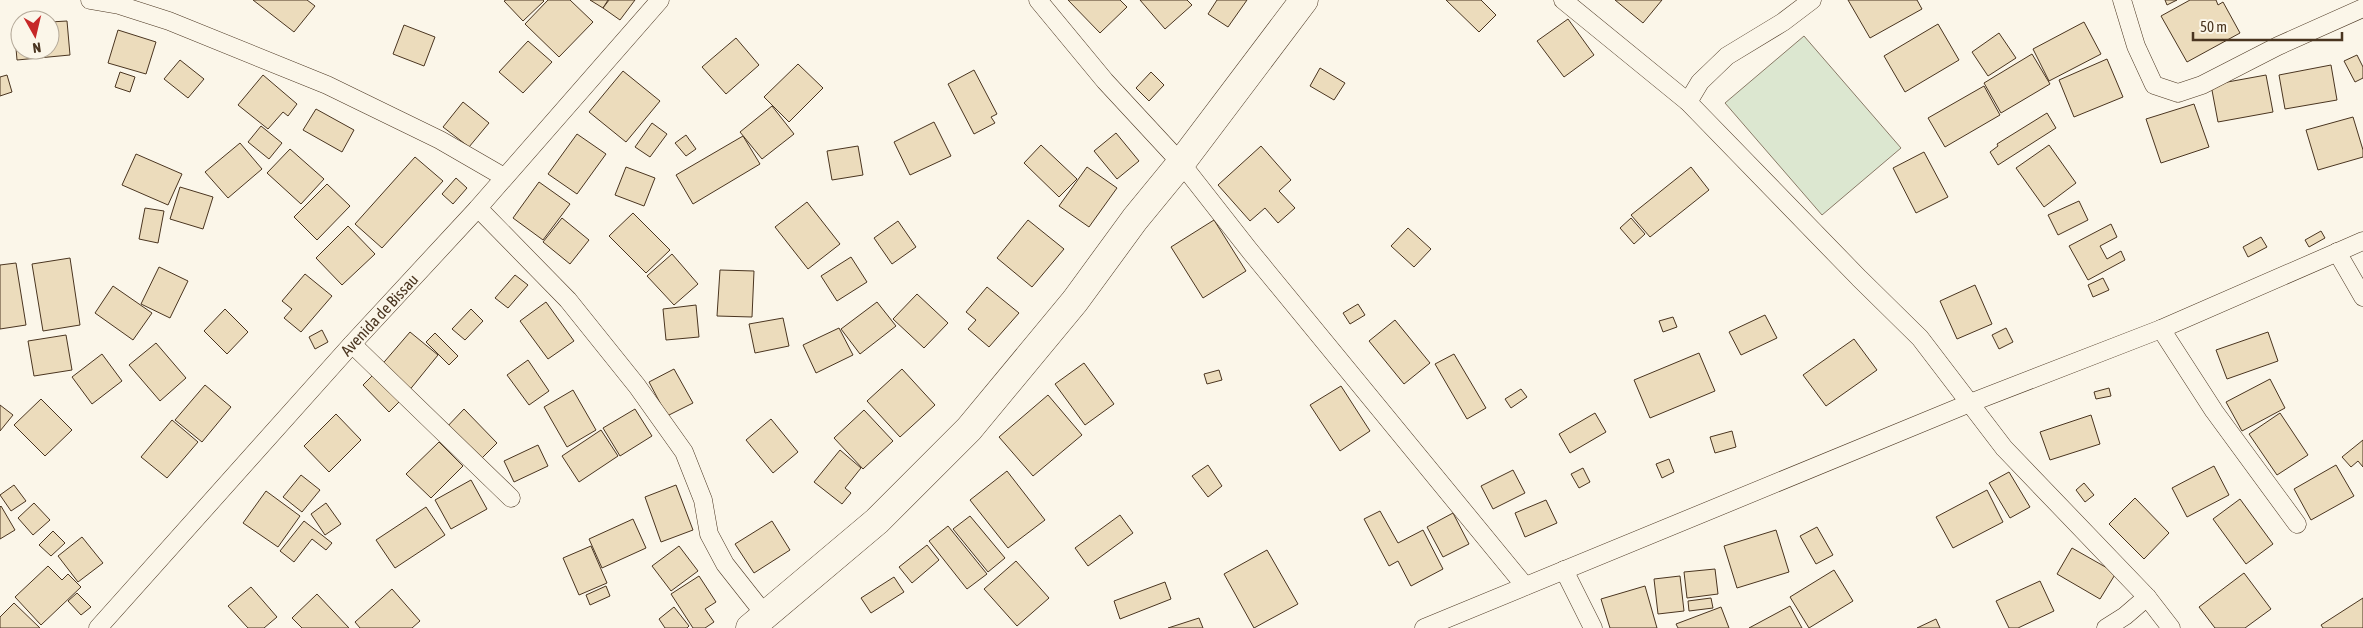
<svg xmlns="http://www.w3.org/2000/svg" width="2363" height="628" viewBox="0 0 2363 628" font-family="'Asap Condensed',sans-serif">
<rect width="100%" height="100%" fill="#fbf6e9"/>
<path fill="#dce7d0" stroke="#887966" d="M1804,36L1901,148L1822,215L1725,103Z"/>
<g fill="#ecdcbc" stroke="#4a3520">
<path d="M253,0H307L315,6L294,32Z"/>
<path d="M506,0H543L544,1L523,21L504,1Z"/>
<path d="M548,0H570L593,22L559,57L525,24Z"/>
<path d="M590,0H608L603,8Z"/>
<path d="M609,0H635L620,20L603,8Z"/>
<path d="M1068,0H1120L1127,7L1100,33Z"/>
<path d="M1140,0H1187L1192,5L1165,29Z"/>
<path d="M1217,0H1247L1228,27L1208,14Z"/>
<path d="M1446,0H1481L1496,15L1479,32Z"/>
<path d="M1615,0H1662L1643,23Z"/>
<path d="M1848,0H1917L1922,9L1870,38Z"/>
<path d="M2165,0H2177L2167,5Z"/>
<path d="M2190,0H2216L2218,5L2223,2L2240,33L2187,62L2161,16Z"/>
<path d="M1568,19L1594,55L1564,77L1537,41Z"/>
<path d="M67,21L70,55L17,60L14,25H20V50H50V22Z"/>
<path d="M2084,22L2101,54L2049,81L2033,49Z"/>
<path d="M1938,24L1959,60L1905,92L1884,56Z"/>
<path d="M404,25L435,37L424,66L393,54Z"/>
<path d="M118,30L156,42L146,74L108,63Z"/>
<path d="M1999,33L2016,58L1988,76L1972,52Z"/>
<path d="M736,38L759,65L726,94L702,67Z"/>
<path d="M528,41L552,62L523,93L499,72Z"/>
<path d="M2032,54L2050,84L2001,113L1984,83Z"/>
<path d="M2357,55L2363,67V78L2355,82L2344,61Z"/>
<path d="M2107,59L2123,97L2074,117L2059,80Z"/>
<path d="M180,60L204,79L188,98L164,79Z"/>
<path d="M798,64L823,88L789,122L764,97Z"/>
<path d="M2331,65L2337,100L2285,109L2279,75Z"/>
<path d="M1320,68L1345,83L1334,100L1310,86Z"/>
<path d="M974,70L997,114L991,117L995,123L974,134L948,84Z"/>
<path d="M623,71L660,101L626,142L589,112Z"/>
<path d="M120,72L135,77L130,92L115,87Z"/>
<path d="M1151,72L1164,85L1149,101L1136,88Z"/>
<path d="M7,75L12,92L0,96V77Z"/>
<path d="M263,75L297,104L288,116L283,112L268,129L238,105Z"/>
<path d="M2266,75L2273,112L2218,122L2211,85Z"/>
<path d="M1984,86L2000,115L1945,147L1928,118Z"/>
<path d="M463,102L489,123L469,147L443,127Z"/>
<path d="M2194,104L2209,147L2161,163L2146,119Z"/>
<path d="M772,106L794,134L762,159L740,132Z"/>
<path d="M316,109L354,130L342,152L303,130Z"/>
<path d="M2047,113L2056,128L1998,165L1990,152L1998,146L1997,144Z"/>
<path d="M2353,117L2363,150V157L2318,170L2306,130Z"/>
<path d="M934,122L951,156L910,175L894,142Z"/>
<path d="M652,123L667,134L650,157L635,147Z"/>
<path d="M261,126L282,143L269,159L248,142Z"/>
<path d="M1116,133L1139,161L1117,179L1094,151Z"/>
<path d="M577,134L606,154L577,194L548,174Z"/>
<path d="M686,135L696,149L686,156L675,143Z"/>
<path d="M743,136L760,164L693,204L676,175Z"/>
<path d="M240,143L262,169L228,198L205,172Z"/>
<path d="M1041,145L1077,179L1059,197L1024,163Z"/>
<path d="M2049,145L2076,183L2044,207L2016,168Z"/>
<path d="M858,146L863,175L832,180L827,151Z"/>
<path d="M1261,146L1291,180L1279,191L1295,208L1278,223L1265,208L1250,221L1218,185Z"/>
<path d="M290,149L324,179L301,204L267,173Z"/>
<path d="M1924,152L1948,197L1916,213L1893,168Z"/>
<path d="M136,154L182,174L168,205L122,185Z"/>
<path d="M415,157L443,181L382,248L355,224Z"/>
<path d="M626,167L655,178L644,206L615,195Z"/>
<path d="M1087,167L1117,188L1089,227L1059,206Z"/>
<path d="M1691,167L1709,190L1650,237L1631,215Z"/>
<path d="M456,178L467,188L453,204L442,194Z"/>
<path d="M539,182L570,204L543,240L513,218Z"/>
<path d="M327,184L350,206L317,240L294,217Z"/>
<path d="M180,187L213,197L203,229L170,219Z"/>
<path d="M2079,201L2088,220L2058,235L2048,215Z"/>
<path d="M807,202L840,244L808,269L775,227Z"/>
<path d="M145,208L164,211L158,243L139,239Z"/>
<path d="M633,213L670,250L646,273L609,236Z"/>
<path d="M562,218L589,240L570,264L543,242Z"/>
<path d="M1631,218L1645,234L1634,244L1620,228Z"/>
<path d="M1028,220L1064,249L1032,287L997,258Z"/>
<path d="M1214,220L1246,271L1203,298L1171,247Z"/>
<path d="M898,221L916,247L892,264L874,238Z"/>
<path d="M2111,224L2117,237L2100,246L2107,259L2121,251L2125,260L2088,280L2069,246Z"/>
<path d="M348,226L375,254L342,285L316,258Z"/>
<path d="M1408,228L1431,249L1414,267L1391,246Z"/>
<path d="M2321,231L2325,238L2309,247L2305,240Z"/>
<path d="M2261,237L2267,247L2248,257L2243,247Z"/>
<path d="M672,254L698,284L674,305L647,276Z"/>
<path d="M851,257L867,282L837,301L821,276Z"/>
<path d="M70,258L80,325L43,331L32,264Z"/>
<path d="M16,263L26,325L0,329V265Z"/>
<path d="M159,267L188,281L170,318L141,304Z"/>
<path d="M720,270L754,271L752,317L717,316Z"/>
<path d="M305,274L332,296L301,332L284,318L292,309L282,301Z"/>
<path d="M515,275L528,285L508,308L495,298Z"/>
<path d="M2103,278L2109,290L2093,297L2088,285Z"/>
<path d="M1975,285L1992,324L1957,339L1940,301Z"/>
<path d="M113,286L152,313L133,340L95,313Z"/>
<path d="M987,287L1019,313L989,347L968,329L976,320L966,312Z"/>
<path d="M917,294L948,323L924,348L893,319Z"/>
<path d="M546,302L574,341L548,359L520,321Z"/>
<path d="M877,302L896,326L860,354L841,329Z"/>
<path d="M1358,304L1365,315L1350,324L1343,313Z"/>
<path d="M696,305L699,337L666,340L663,309Z"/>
<path d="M225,309L248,332L227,354L204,331Z"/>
<path d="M471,309L483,321L465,340L452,329Z"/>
<path d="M1765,315L1777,338L1741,355L1729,332Z"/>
<path d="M1673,317L1677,327L1663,332L1659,321Z"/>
<path d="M783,318L789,346L755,353L749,324Z"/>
<path d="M1395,320L1430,363L1404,384L1369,341Z"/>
<path d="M839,328L853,355L816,373L803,345Z"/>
<path d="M2006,328L2013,342L1999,349L1992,335Z"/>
<path d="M322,330L328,342L315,349L309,337Z"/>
<path d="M410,332L438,355L408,392L379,368Z"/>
<path d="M2268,332L2278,361L2227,379L2216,350Z"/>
<path d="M435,333L458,356L449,365L426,342Z"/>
<path d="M66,335L72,370L34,376L28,341Z"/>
<path d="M1854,339L1877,370L1826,406L1803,375Z"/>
<path d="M156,343L186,378L160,401L129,365Z"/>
<path d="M1699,353L1715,391L1650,418L1634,380Z"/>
<path d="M102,354L122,381L92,404L72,377Z"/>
<path d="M1454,354L1486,408L1467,419L1435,364Z"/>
<path d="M528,360L549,391L529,405L507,375Z"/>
<path d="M1084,363L1114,404L1085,425L1055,384Z"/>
<path d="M674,369L693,403L667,416L649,382Z"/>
<path d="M902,369L935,405L900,437L867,401Z"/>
<path d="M378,370L404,397L389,412L363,385Z"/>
<path d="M1219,370L1222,380L1207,384L1204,374Z"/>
<path d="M2270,379L2285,408L2242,431L2226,402Z"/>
<path d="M205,385L231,407L202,442L175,420Z"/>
<path d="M1341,386L1370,431L1340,451L1310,405Z"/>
<path d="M2109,388L2111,396L2096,399L2094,392Z"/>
<path d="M1521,389L1527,397L1511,408L1505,399Z"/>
<path d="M573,390L596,430L567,447L544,407Z"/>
<path d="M1048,395L1082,435L1033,476L999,437Z"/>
<path d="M41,399L72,430L45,456L14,425Z"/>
<path d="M0,405L13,415L0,431Z"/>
<path d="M464,409L497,443L477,463L444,430Z"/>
<path d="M635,409L652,436L620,456L603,428Z"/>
<path d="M864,410L893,441L863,469L834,438Z"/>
<path d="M1595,413L1606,432L1570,453L1559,434Z"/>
<path d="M2280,413L2308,455L2277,475L2249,434Z"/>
<path d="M336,414L361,440L329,472L304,446Z"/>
<path d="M2091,415L2100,444L2050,460L2040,432Z"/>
<path d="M771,419L798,452L773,473L746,440Z"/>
<path d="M172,420L198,442L167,478L141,457Z"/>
<path d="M601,430L618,456L579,482L562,456Z"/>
<path d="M1732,431L1736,447L1715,453L1710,437Z"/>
<path d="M2363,440V467L2358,461L2351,467L2342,457Z"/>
<path d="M439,442L463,466L431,498L406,474Z"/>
<path d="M538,445L548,466L514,482L504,461Z"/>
<path d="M840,450L861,468L845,488L851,493L842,504L814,482Z"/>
<path d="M1669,459L1674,472L1662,478L1656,464Z"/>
<path d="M1208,465L1222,486L1208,497L1192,476Z"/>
<path d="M2336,465L2354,496L2311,520L2294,489Z"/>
<path d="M2214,466L2229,495L2187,517L2172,488Z"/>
<path d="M1583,468L1590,482L1579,488L1571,474Z"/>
<path d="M1513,470L1525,493L1493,509L1481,486Z"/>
<path d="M1007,471L1045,520L1008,548L970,500Z"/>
<path d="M2009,472L2030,507L2010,518L1989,483Z"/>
<path d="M301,475L320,490L302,512L283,497Z"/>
<path d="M471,480L487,509L451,529L435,500Z"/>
<path d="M2084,483L2094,495L2085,502L2076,490Z"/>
<path d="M14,485L26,501L11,511L0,495Z"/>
<path d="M676,485L693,530L661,542L645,497Z"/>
<path d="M1987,490L2003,522L1953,548L1936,517Z"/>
<path d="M266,491L300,516L278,547L243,523Z"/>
<path d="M2135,498L2169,533L2144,559L2109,524Z"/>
<path d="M2240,499L2273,544L2246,564L2213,519Z"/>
<path d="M1546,500L1557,523L1525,537L1515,513Z"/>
<path d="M34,503L50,520L33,535L18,518Z"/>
<path d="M326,503L341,524L325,535L311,514Z"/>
<path d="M1,506L15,530L0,539V507Z"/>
<path d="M426,507L445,535L395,568L376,540Z"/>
<path d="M1380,511L1398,543L1423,530L1443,569L1411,586L1398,561L1389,566L1364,519Z"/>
<path d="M1453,513L1469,544L1443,557L1427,527Z"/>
<path d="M1120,515L1133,533L1088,566L1075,548Z"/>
<path d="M970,516L1005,558L988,572L953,529Z"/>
<path d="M633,519L646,548L602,568L589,539Z"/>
<path d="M304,521L332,543L326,550L312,539L294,562L280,551Z"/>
<path d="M772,521L790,550L754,573L735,544Z"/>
<path d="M948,526L987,574L967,589L929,541Z"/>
<path d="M1817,527L1833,555L1816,564L1800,536Z"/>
<path d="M1776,530L1789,572L1737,588L1724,546Z"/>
<path d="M53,531L65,543L51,556L39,545Z"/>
<path d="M82,537L103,563L78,582L58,556Z"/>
<path d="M927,545L939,560L912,583L899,567Z"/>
<path d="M591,546L607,583L579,595L563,558Z"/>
<path d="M679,546L698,571L671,591L652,566Z"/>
<path d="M2072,548L2116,573L2100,599L2057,574Z"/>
<path d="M1267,550L1298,604L1254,628L1224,574Z"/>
<path d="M1016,561L1049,598L1017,626L984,589Z"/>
<path d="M48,566L62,580L68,574L81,587L41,625L15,597Z"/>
<path d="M1715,569L1718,594L1687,598L1684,572Z"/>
<path d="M1834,570L1853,601L1809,628L1790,597Z"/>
<path d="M2244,573L2271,609L2245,628H2215L2199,607Z"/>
<path d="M699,576L716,602L705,609L714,622L705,628H693L671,594Z"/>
<path d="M1680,576L1684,611L1658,614L1654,579Z"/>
<path d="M894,577L904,592L871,613L861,598Z"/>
<path d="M2040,581L2054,611L2018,628H2009L1996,601Z"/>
<path d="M1165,582L1171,599L1120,619L1114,601Z"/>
<path d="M606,586L610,596L590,605L586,595Z"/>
<path d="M1645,586L1657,628H1610L1601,599Z"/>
<path d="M251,587L277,617L264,628H248L228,606Z"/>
<path d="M392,589L420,621L412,628H360L355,622Z"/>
<path d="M77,593L91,607L81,615L68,601Z"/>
<path d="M317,594L349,628H302L292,618Z"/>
<path d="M1711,598L1713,608L1689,611L1688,601Z"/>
<path d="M2363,598V628H2323L2321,625Z"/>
<path d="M14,603L40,628H0V617Z"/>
<path d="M1790,606L1802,628H1749Z"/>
<path d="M674,607L689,626L687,628H665L659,619Z"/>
<path d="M1721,607L1729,628H1678L1676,624Z"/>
<path d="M1199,618L1203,628H1168Z"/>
<path d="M1936,619L1940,628H1917Z"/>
</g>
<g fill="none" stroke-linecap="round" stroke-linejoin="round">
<defs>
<g id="minor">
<path d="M90,0L119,5L169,21L327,85L440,140L504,177"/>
<path d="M1038,0L1105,81L1181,163L1250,251L1525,586"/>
<path d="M1563,0L1688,102L1859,278L1920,338L2004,448L2147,597L2171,628"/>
<path d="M2122,0L2136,46L2154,85L2178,93L2202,85L2278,46L2363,8"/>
<path d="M1688,102L1700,82L1727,56L1783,22L1812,0"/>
<path d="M478,208L568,300L637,386L684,452L703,500L709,534L725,564L766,616"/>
<path d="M2337,252L2363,297"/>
<path d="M2161,329L2214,411L2297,524"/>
<path d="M352,344L511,498"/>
<path d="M1564,570L1593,628"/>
<path id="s1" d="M98,628L352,344L478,208L660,0"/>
<path d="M1424,628L1970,403L2161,329L2363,241"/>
<path d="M2106,628L2125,616L2147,597"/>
</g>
<path id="primary" d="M750,628L877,521L969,429L1075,301L1135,219L1181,163L1304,0"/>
</defs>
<use href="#minor" stroke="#4a3520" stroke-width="19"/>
<use href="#primary" stroke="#4a3520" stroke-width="29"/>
<use href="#minor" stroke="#fbf6e9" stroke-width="18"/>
<use href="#primary" stroke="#fbf6e9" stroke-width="28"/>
</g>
<g text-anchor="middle" stroke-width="4" stroke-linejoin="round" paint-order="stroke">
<g font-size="16" fill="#4a3520" stroke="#fbf6e9">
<text dy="6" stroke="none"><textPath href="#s1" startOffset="421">Avenida de Bissau</textPath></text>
</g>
</g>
<g transform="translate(35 35) rotate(172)"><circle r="24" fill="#fbf6e9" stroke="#b4a999"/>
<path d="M0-4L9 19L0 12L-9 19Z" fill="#c62828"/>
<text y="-8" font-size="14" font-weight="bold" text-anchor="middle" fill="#4a3520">N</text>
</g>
<path d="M2193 32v8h149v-8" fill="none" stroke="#4a3520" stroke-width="2.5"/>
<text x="2200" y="32" font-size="15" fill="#4a3520" stroke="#fbf6e9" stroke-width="4" paint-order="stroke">50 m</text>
</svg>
